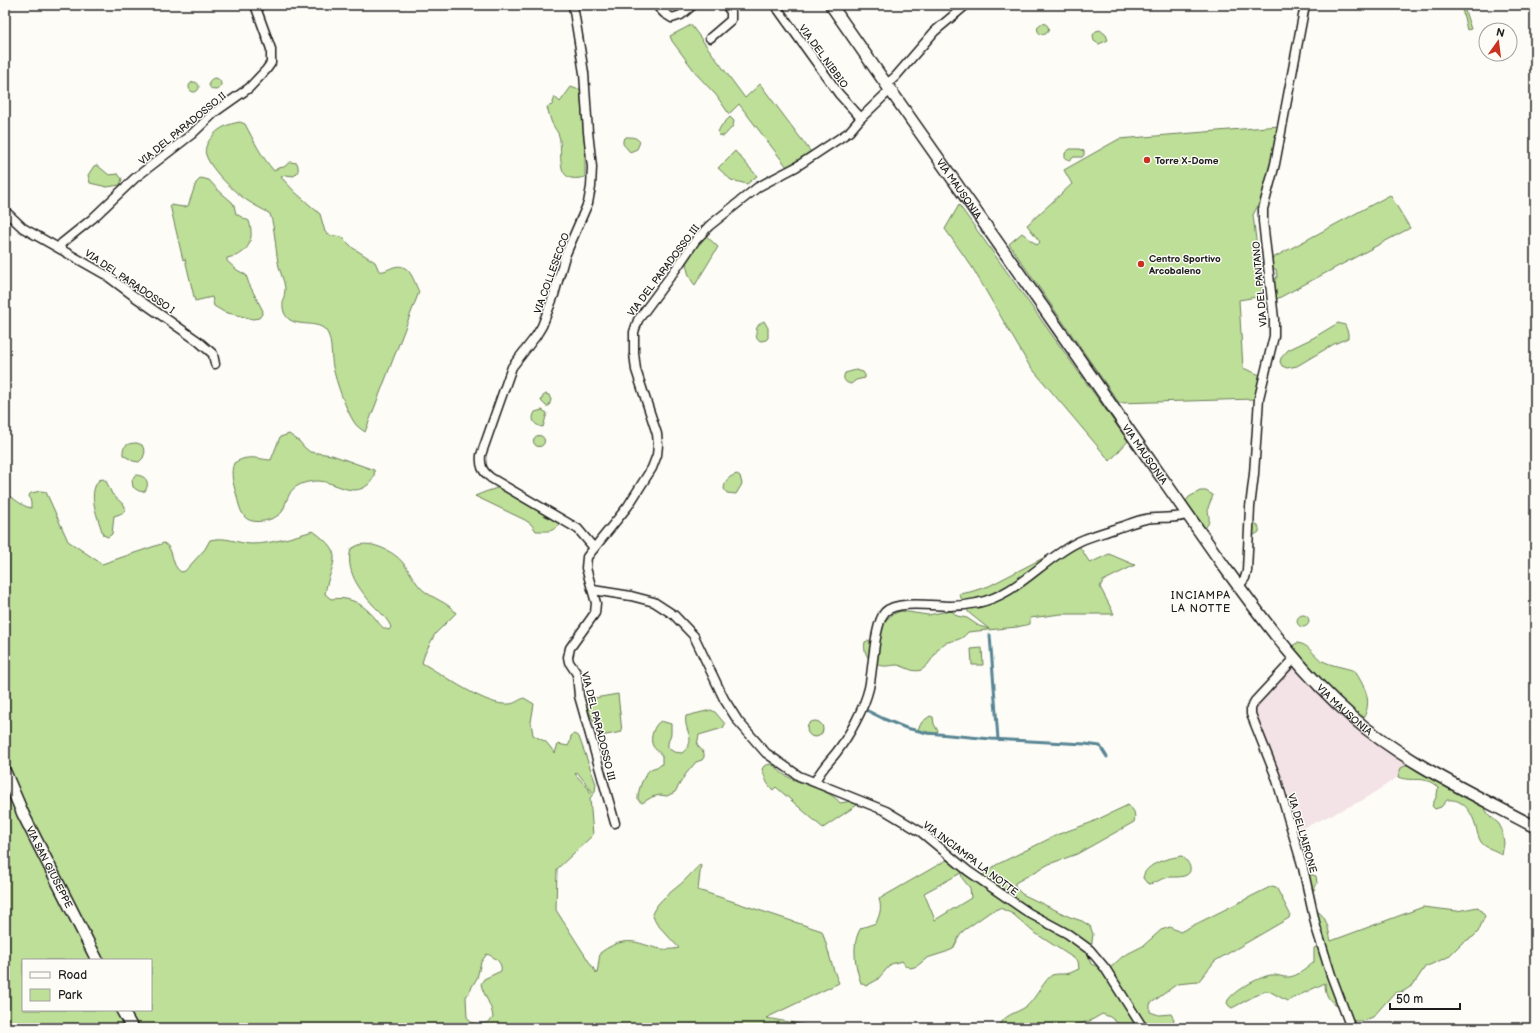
<svg xmlns="http://www.w3.org/2000/svg" width="1540" height="1033" viewBox="0 0 1540 1033" font-family="'Balsamiq Sans',sans-serif">
<rect width="100%" height="100%" fill="#fdfcf7"/>
<filter id="ink" filterUnits="userSpaceOnUse"><feTurbulence type="fractalNoise" baseFrequency=".025" numOctaves="2"/><feDisplacementMap in="SourceGraphic" scale="8" xChannelSelector="R" yChannelSelector="G"/><feConvolveMatrix kernelMatrix="1 2 1 2 8 2 1 2 1" color-interpolation-filters="sRGB"/></filter>
<g filter="url(#ink)">
<path fill="#f3e2e6" d="M1291,662L1324,697L1364,734L1396,757L1409,764L1403,767L1399,772L1398,777L1361,801L1299,830L1285,785L1280,784L1255,723L1253,706Z"/>
<g fill="#bddf98" stroke="#6c7e5a" fill-rule="evenodd">
<path d="M1461,5H1463L1471,29L1467,30Z"/>
<circle cx="1043" cy="29" r="5.5"/>
<path d="M691,25L745,98L760,84L811,152L787,167L739,104L729,114L716,95L699,77L672,41L670,36Z"/>
<path d="M1100,30L1106,35L1108,40L1099,44L1094,41L1093,35L1096,31Z"/>
<circle cx="215" cy="84" r="6"/>
<circle cx="194" cy="87" r="5"/>
<path d="M571,87L576,89H580L585,149V177C552,186 564,152 559,136C558,132 555,129 553,125C550,120 549,113 547,107L552,105L555,97L560,102Z"/>
<path d="M730,117L734,121L733,126L724,136L719,135L718,132L721,126Z"/>
<path d="M240,122L245,124C254,141 261,156 274,171L278,168L284,167L290,162L297,163C299,168 299,172 294,176L285,175L281,177L295,192L320,214L325,232L329,235L342,237L353,248L375,262L379,271C385,272 388,269 394,267C410,262 414,282 419,292L365,432C361,429 356,426 354,422C346,410 336,382 333,367C331,358 332,342 328,334C320,316 291,332 284,312C281,303 285,297 285,288C284,279 279,271 278,262C275,245 275,229 270,214C263,209 255,206 248,201C235,193 211,170 206,155C204,149 207,143 211,138C218,128 228,124 240,122Z"/>
<path d="M1279,126C1273,156 1268,189 1253,215L1263,296L1239,300L1243,368L1260,375L1255,399L1119,403L1009,244L1022,233L1037,245L1040,242L1027,225L1072,184L1064,170L1119,139Z"/>
<path d="M626,137C633,137 636,137 640,142L637,149L630,152L623,144V140Z"/>
<path d="M1070,149H1079L1084,151V155L1082,157H1074L1070,160L1065,158V153Z"/>
<path d="M735,151L757,176L747,184L731,180L718,168Z"/>
<path d="M97,165L109,175L118,174L122,179L120,185L107,187L90,183L88,175L94,166Z"/>
<path d="M201,178L209,180L218,190L232,202L234,205L235,210L236,214L249,221C253,233 252,247 240,254C236,256 231,257 227,258V261L237,270L246,275L249,284L263,311L262,314L259,318L253,319L224,312L214,306L212,297L195,301L185,259L183,260L170,205L184,207L188,206L196,183Z"/>
<path d="M1390,195L1410,228L1275,300L1273,282L1277,277L1276,269H1271V259Z"/>
<path d="M959,205L1128,441L1110,461L1029,365L972,267L945,229Z"/>
<path d="M700,230L718,247L695,285C682,271 683,240 700,230Z"/>
<path d="M764,321L768,328V338L766,340L761,341L757,339C755,330 756,325 764,321Z"/>
<path d="M1338,323L1345,325L1348,333V338L1334,344L1297,366L1287,368L1282,366L1280,362L1281,358L1288,350L1313,338Z"/>
<path d="M856,370L863,372L865,375V378L856,380L851,384C845,383 842,379 845,373Z"/>
<path d="M546,394L549,395L551,400L549,406H546L541,401L543,396Z"/>
<path d="M542,410L547,413L543,427C535,426 530,420 535,412Z"/>
<path d="M289,434L299,441L304,447L310,452L332,455L374,470C375,476 373,479 369,484C352,499 336,481 317,481C307,481 293,485 289,495C286,500 285,507 282,512C274,521 251,526 244,516C239,509 238,500 236,493C233,483 230,473 234,463C249,454 256,459 271,460L280,437Z"/>
<circle cx="539" cy="441" r="5.5"/>
<path d="M137,443L142,445L145,452L143,458L139,462L133,461L123,455C122,445 128,443 137,443Z"/>
<path d="M737,474L740,476L742,484L736,494L727,493L724,489C725,480 728,477 737,474Z"/>
<path d="M135,475C145,475 151,482 145,491C141,493 137,490 133,487L132,480Z"/>
<path d="M103,479L106,481L112,494L125,506V510L123,513L114,516L112,534L108,537L103,535C99,519 86,495 99,480Z"/>
<path d="M503,486L561,521C553,533 550,531 536,531L531,524L525,520L475,496L485,492Z"/>
<path d="M41,491L46,492L68,541L102,564L164,543C175,549 170,565 181,572L185,571L205,549L210,540C227,536 235,543 251,544C272,544 292,537 313,531C348,556 330,562 325,594L331,599C350,596 363,604 375,618C380,624 381,628 389,630L391,627C387,618 380,612 373,605C359,589 345,571 351,549C353,548 356,546 359,545C372,541 395,552 403,563C410,571 415,583 423,590C433,599 448,602 456,613L435,634L425,653L422,663C442,674 487,707 509,704C514,704 519,700 524,698L534,704L531,722L533,735L546,742L555,753L558,744L568,746L570,742L571,736L574,734L579,737L596,784L595,792L590,798L593,835L557,869L556,910L597,974L600,953C636,926 646,956 679,948L656,923L652,914C658,899 674,891 685,880C690,875 695,869 701,864L698,890L822,931C828,948 831,966 839,983L766,1018L805,1025V1028H135L126,1010H151V960H101L26,812L5,763V495C15,497 20,506 31,508V503L29,495L31,493ZM577,772L592,791L590,794L589,789L575,774ZM487,954C494,957 503,962 501,971L484,979L481,984C484,997 492,1004 493,1018C487,1025 480,1024 472,1023L467,1017L466,997L477,978L481,962Z"/>
<path d="M1200,491H1206L1213,495C1212,499 1209,504 1208,508C1208,517 1212,521 1205,528L1186,501L1189,497Z"/>
<path d="M1252,521C1257,524 1260,527 1259,532L1251,537Z"/>
<path d="M1076,541L1090,563L1109,554L1135,565L1103,581L1100,587L1114,614H1061L1030,618V624L1017,627L968,632C959,644 950,638 941,646C934,652 931,665 921,670C913,673 906,667 898,665C893,665 890,666 886,666C872,667 862,654 865,642L878,637L882,623L893,614L901,611L928,615L948,611L953,612L957,616L967,618L979,626L989,629L969,613L959,594L970,592L989,586Z"/>
<circle cx="1303" cy="621" r="6"/>
<path d="M1297,643C1309,644 1312,654 1321,660C1331,666 1344,667 1355,671C1365,688 1373,700 1363,719L1329,687L1292,646Z"/>
<path d="M982,648L983,665H972L971,649Z"/>
<path d="M618,694L622,732L601,736L583,700Z"/>
<path d="M711,710L715,712L725,724L723,728L699,735L697,745L704,753V757L702,760L696,762L685,775L675,792L667,796L660,795L652,797L642,803L638,800C637,792 644,773 651,769C655,767 659,767 662,764V756C660,752 655,750 653,746C649,739 654,724 661,721L671,724V734L668,743V748L674,752L682,753C699,739 683,732 686,716Z"/>
<path d="M930,716L933,717L934,724L938,731L936,734C929,735 922,734 918,729L922,722Z"/>
<circle cx="815" cy="729" r="8"/>
<path d="M770,764C777,766 779,772 785,775C798,784 832,790 840,803L852,801L860,803L823,828L776,787L773,790C765,782 766,779 762,769L764,766Z"/>
<path d="M1409,764L1481,803L1489,815L1499,824L1502,830L1504,843L1502,855C1495,849 1486,849 1481,842C1478,837 1477,831 1476,827C1472,812 1463,798 1447,800L1441,807L1435,809L1432,806L1437,795L1438,788C1426,774 1412,783 1398,777L1401,768Z"/>
<path d="M5,781L93,960H23V1010H118L128,1028H5Z"/>
<path d="M1128,805C1134,810 1136,813 1134,822L1077,854L1049,864L1015,883V887L1022,894L1070,917L1082,921L1090,926L1093,934L1091,949L1037,915L981,876L996,865L1059,834L1090,823Z"/>
<path d="M1182,856C1188,861 1196,872 1184,876C1179,878 1171,876 1165,878C1160,879 1156,883 1150,884L1147,883L1143,878C1145,863 1169,858 1182,856Z"/>
<path d="M950,858L1089,951L1088,955L1091,964L1103,969L1141,1028H1124L1110,1017L1102,1014L1090,1021L1064,1028H999C1003,1014 1016,1014 1027,1006C1035,999 1046,978 1052,975C1058,973 1064,975 1070,973C1073,972 1076,970 1079,969L1078,961L1032,931L1013,914L1000,908L990,912L963,931L959,937L953,949L946,952L927,958L917,966L911,968L906,966L902,961L891,964L877,980L866,986L861,983C855,966 851,943 861,928L876,923C880,914 882,908 879,899ZM961,873L962,878L970,888L971,898L935,920L924,893Z"/>
<path d="M1305,874H1309L1316,876L1317,883L1314,890L1310,893Z"/>
<path d="M1272,886L1276,887L1290,914L1289,918L1215,961L1198,982L1177,984L1150,1004V1012L1159,1015L1171,1014L1174,1019L1172,1028H1144L1108,970L1123,956L1143,946L1161,930L1170,927L1180,932Z"/>
<path d="M1423,907L1457,911L1478,907L1485,916L1478,932L1473,937L1462,943L1448,957L1425,967L1413,985L1404,991L1394,993L1373,1017L1363,1021H1350L1313,910C1327,913 1328,929 1331,941Z"/>
<path d="M1319,946L1340,1006C1328,1002 1325,994 1325,983L1287,1001L1269,991H1264L1232,1008L1229,1006L1227,1003C1228,993 1261,976 1271,975C1277,974 1283,978 1289,977C1298,976 1307,968 1314,962V948Z"/>
</g>
<g fill="none" stroke-linecap="round" stroke-linejoin="round">
<g stroke="#598593" stroke-width="3">
<path d="M990,635L998,739"/>
<path d="M868,711L884,719L906,728L928,733L991,739L1085,744L1100,746L1107,757"/>
</g>
<defs>
<g id="street">
<path d="M573,5L584,73L588,132L592,167L591,187L588,203L565,256L554,295L542,326L536,336L512,367L481,455C480,466 482,471 491,478L578,529L594,548"/>
<path d="M656,5L664,13L672,18L681,15L693,5"/>
<path d="M775,5L839,94L861,118"/>
<path d="M710,38L731,20V12L726,5"/>
<path d="M886,85L896,76L935,31L966,5"/>
<path d="M5,211L23,228L106,275L138,299L198,341L213,354L215,364"/>
<path d="M59,247L62,243L92,219L135,178L192,134L215,112L249,88L266,70L271,63V49L255,5"/>
<path d="M1239,586L1245,578L1247,571L1250,507L1254,474L1259,398L1274,336V319L1263,221V209L1275,164L1305,5"/>
<path d="M593,590L631,596L654,602L674,615L694,636L724,699L738,721L766,753L799,776L886,811L921,832L968,871L1029,913L1068,934L1090,950L1105,968L1143,1028"/>
<path d="M1295,658L1255,701L1251,708V714L1276,777L1303,868L1316,927L1331,975L1351,1028"/>
<path d="M815,782C820,770 828,763 836,753C849,736 864,709 869,688C873,671 874,624 885,612C897,600 933,606 950,606C959,606 968,605 977,603C1018,595 1043,558 1080,541C1091,536 1103,533 1114,529C1125,526 1135,521 1146,519C1157,517 1180,519 1188,514"/>
<path d="M615,823L579,696L577,674L569,662L568,657L570,648L595,613L596,603L586,568L587,557L628,506L652,468L657,455L658,445L657,434L636,370L634,353V332L638,320L678,266L695,241L709,226L758,187L796,167L849,132L861,118L890,90"/>
</g>
<g id="secondary">
<path id="s1" d="M831,5C928,145 1028,284 1125,425C1158,472 1190,518 1223,565C1262,618 1301,673 1351,716C1405,763 1472,793 1535,827"/>
<path id="s2" d="M5,772L23,814L97,960"/>
<path d="M122,1010L132,1028"/>
</g>
</defs>
<use href="#street" stroke="#1c1c1c" stroke-width="11"/>
<use href="#secondary" stroke="#1c1c1c" stroke-width="14"/>
<use href="#street" stroke="#fdfcf7" stroke-width="8"/>
<use href="#secondary" stroke="#fdfcf7" stroke-width="11"/>
</g>
</g>
<g fill="#c8321e" stroke="#fdfcf7" stroke-width="1.5">
<circle cx="1147" cy="160" r="4"/>
<circle cx="1141" cy="264" r="4"/>
</g>
<g text-anchor="middle" stroke-width="3" stroke-linejoin="round" paint-order="stroke">
<g font-size="10" fill="#1c1c1c" stroke="#fdfcf7">
<text transform="translate(824 56) rotate(54)" y="4">VIA DEL NIBBIO</text>
<text transform="translate(182 128) rotate(-39)" y="4">VIA DEL PARADOSSO II</text>
<text dy="4" stroke="none"><textPath href="#s1" startOffset="224">VIA MAUSONIA</textPath></text>
<text transform="translate(663 270) rotate(-53)" y="4">VIA DEL PARADOSSO III</text>
<text transform="translate(551 273) rotate(-70)" y="4">VIA COLLESECCO</text>
<text transform="translate(130 281) rotate(34)" y="4">VIA DEL PARADOSSO I</text>
<text transform="translate(1259 284) rotate(-95)" y="4">VIA DEL PANTANO</text>
<text dy="4" stroke="none"><textPath href="#s1" startOffset="548">VIA MAUSONIA</textPath></text>
<text dy="4" stroke="none"><textPath href="#s1" startOffset="873">VIA MAUSONIA</textPath></text>
<text transform="translate(599 726) rotate(76)" y="4">VIA DEL PARADOSSO III</text>
<text transform="translate(1303 833) rotate(74)" y="4">VIA DELL'AIRONE</text>
<text transform="translate(971 858) rotate(37)" y="4">VIA INCIAMPA LA NOTTE</text>
<text dy="4" stroke="none"><textPath href="#s2" startOffset="105">VIA SAN GIUSEPPE</textPath></text>
</g>
<g font-size="10" font-weight="bold" fill="#1c1c1c" stroke="#fdfcf7" text-anchor="start">
<text x="1155" y="164">Torre X-Dome</text>
<text x="1149" y="262">Centro Sportivo<tspan x="1149" dy="12">Arcobaleno</tspan></text>
</g>
<g font-size="11" letter-spacing="1" fill="#1c1c1c" stroke="#fdfcf7">
<text x="1201" y="599">INCIAMPA<tspan x="1201" dy="13">LA NOTTE</tspan></text>
</g>
</g>
<rect width="1540" height="1033" fill="none" stroke="#fdfcf7" stroke-width="20"/>
<rect x="10" y="10" width="1520" height="1013" fill="none" stroke="#1c1c1c" stroke-width="1.5" filter="url(#ink)"/>
<rect x="22" y="959" width="130" height="52" fill="#fdfcf7" stroke="#a3a29f"/>
<rect x="30" y="972" width="20" height="6" fill="#fdfcf7" stroke="#a3a29f"/>
<text x="58" y="979" font-size="12" fill="#1c1c1c">Road</text>
<rect x="30" y="989" width="20" height="12" fill="#bddf98" stroke="#a3a29f"/>
<text x="58" y="999" font-size="12" fill="#1c1c1c">Park</text>
<g transform="translate(1498 42) rotate(14)"><circle r="19" fill="#fdfcf7" stroke="#a3a29f"/>
<path d="M0-3L7 15L0 10L-7 15Z" fill="#c8321e"/>
<text y="-6" font-size="11" font-weight="bold" text-anchor="middle" fill="#1c1c1c">N</text>
</g>
<path d="M1390 1003v6h70v-6" fill="none" stroke="#1c1c1c" stroke-width="2"/>
<text x="1396" y="1003" font-size="12" fill="#1c1c1c" stroke="#fdfcf7" stroke-width="3" paint-order="stroke">50 m</text>
</svg>
